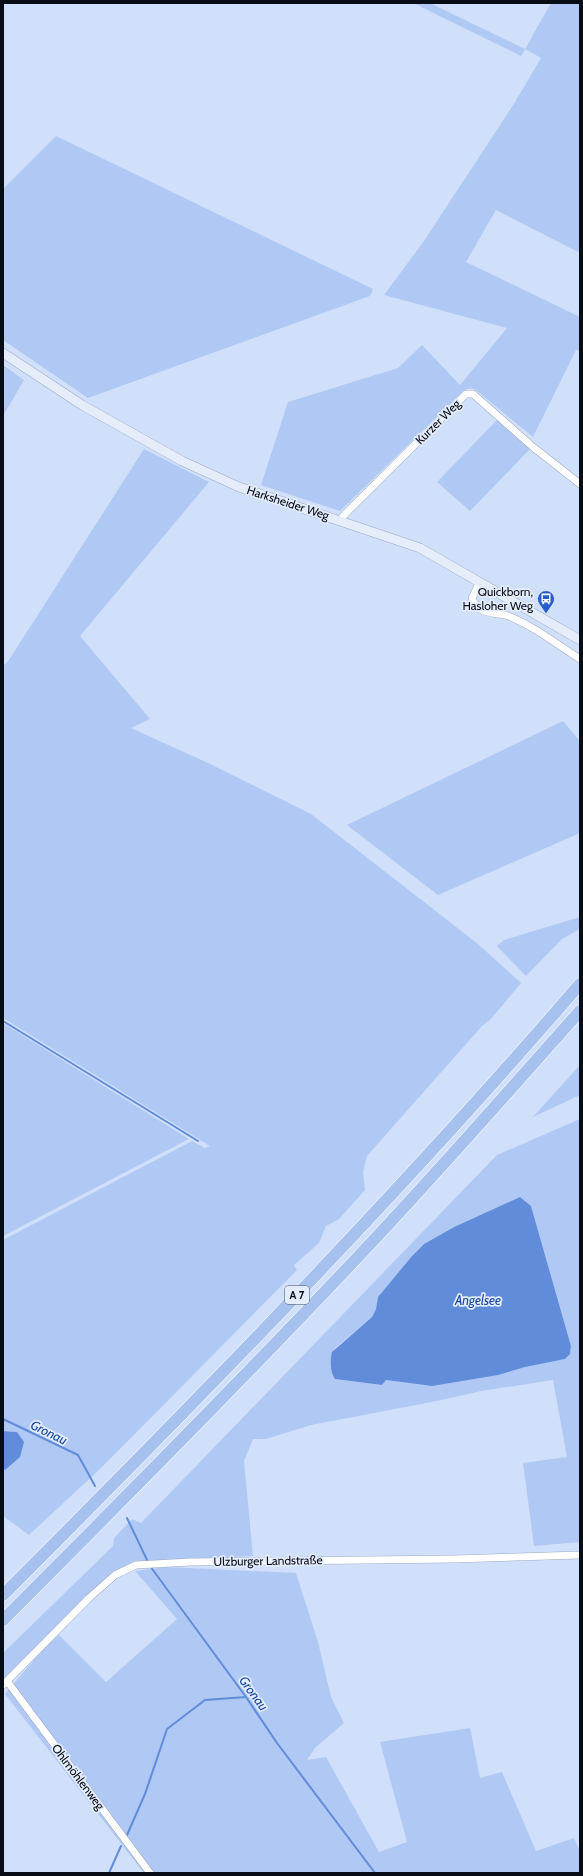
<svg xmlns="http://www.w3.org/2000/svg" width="583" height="1876" viewBox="0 0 583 1876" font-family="Cabin,sans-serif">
<rect width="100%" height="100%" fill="#d1e0fa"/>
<g fill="#b0c8f4" fill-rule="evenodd">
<path d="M413,3H430L525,49L551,3H580V253L496,210L466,262L580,317V351L576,350L533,437L476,390L470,388L463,391L340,511L261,485L288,402L398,368L422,345L460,385L507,328L384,295L424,241L515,102L541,58L525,49L521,56Z"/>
<path d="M56,136L373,289L370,296L88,398L3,340V189Z"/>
<path d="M3,365L24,380L3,416Z"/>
<path d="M497,420L530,449L470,511L437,482Z"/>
<path d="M144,449L209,482L80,636L150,719L131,728L208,763L311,814L478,944L521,983L490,1020L482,1026L367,1156L363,1172L365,1190L339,1219L326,1226L319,1243L294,1265L297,1270L100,1469L29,1535L3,1516V1469L5,1470L17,1432L3,1431V1240L192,1141L205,1148L210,1146L3,1018V665L7,663Z"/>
<path d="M563,721L580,741V833L438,895L347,825Z"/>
<path d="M580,917V929L562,939L526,976L497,946L504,940Z"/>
<path d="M3,1023L189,1139L3,1236Z"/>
<path d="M580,1065V1095L533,1117Z"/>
<path d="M580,1119V1542L534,1546L523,1463L567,1457L553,1380L481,1391L437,1401L311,1425L266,1439H253L244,1461L253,1556L137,1562L114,1572L3,1682V1653L113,1546L114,1538L132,1519L141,1523L497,1155ZM520,1197L531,1206L571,1346L570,1354L565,1359L424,1385L386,1380L382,1385L335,1379L332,1375L331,1357L335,1348L372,1317L376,1309L378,1297L412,1256L424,1244L454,1227Z"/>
<path d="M166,1567L296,1573L318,1642L331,1697L344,1723L315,1748L307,1760L326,1757L379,1852L407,1842L380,1742L470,1728L480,1778L502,1772L536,1851L574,1838L580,1851V1873H144L5,1694L43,1649L59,1635L106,1682L177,1619L135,1571Z"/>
</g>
<g fill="#618cda">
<path d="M520,1197L531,1206L571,1346L570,1354L565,1359L525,1367L498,1375L432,1386L386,1380L382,1385L335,1379C330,1373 330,1360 332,1352L372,1317L376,1309L378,1297L412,1256L424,1244L454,1227Z"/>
<path d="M3,1431L17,1432L24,1442L20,1457L5,1470L3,1469Z"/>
</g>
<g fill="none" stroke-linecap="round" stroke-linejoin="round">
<g stroke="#618cda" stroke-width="2">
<path d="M3,1021L198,1141"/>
<path d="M3,1419L78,1455L95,1486"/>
<path d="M127,1518L148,1562"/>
<path d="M150,1566L246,1697L277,1743L375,1873"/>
<path d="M127,1835L145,1794L167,1729L205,1700L246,1697"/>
<path d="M109,1873L121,1846"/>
</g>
<defs>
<g id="street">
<path d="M340,520L346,513L466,394H473L533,447L580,484"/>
<path d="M480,582L472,598C477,615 495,612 508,616C532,625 558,645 580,659"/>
<path d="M7,1681L150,1873"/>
<path d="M3,1685L89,1598L115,1575L136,1565L190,1562L455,1559L580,1555"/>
</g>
<path id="secondary" d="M3,353L82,405L182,461L239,487L420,548L580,640"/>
<g id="highway">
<path d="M3,1595C201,1397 397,1196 580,984"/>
<path d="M3,1620C121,1502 239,1383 354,1261C431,1180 505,1095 580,1011"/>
</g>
</defs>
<use href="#street" stroke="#9ba9c2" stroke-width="8"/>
<use href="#secondary" stroke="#9ba9c2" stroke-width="10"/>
<use href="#highway" stroke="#fff" stroke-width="13"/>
<use href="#street" stroke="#fff" stroke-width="7"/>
<use href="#secondary" stroke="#e5ecfa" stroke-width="9"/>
<use href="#highway" stroke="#a7c1ee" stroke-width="12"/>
</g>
<defs>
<symbol id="bus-pin" viewBox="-11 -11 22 30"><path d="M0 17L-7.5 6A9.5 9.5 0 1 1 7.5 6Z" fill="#275ecb" stroke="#e3ecfc"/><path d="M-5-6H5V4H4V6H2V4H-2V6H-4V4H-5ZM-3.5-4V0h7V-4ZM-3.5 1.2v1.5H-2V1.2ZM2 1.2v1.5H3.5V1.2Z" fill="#fff"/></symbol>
</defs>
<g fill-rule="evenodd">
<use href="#bus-pin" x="536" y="589" width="20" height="27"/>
</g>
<g text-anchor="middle" stroke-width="3.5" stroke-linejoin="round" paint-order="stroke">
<rect fill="#e3ecfc" stroke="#4a4f5a" stroke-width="1" x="285" y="1286" width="24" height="18" rx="3"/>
<g font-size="11" font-weight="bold" fill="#080c14">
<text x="297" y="1299">A 7</text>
</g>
<g font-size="12" fill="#080c14" stroke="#e3ecfc">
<text transform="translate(438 422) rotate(-45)" y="4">Kurzer Weg</text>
<text transform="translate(288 503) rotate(18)" y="4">Harksheider Weg</text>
<text transform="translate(268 1561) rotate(-1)" y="4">Ulzburger Landstraße</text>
<text transform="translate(78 1777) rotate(53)" y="4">Ohlmöhlenweg</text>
</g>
<g font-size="12" fill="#080c14" stroke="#e3ecfc" text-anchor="end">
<text x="533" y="596">Quickborn,<tspan x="533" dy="14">Hasloher Weg</tspan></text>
</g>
<g font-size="13" font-style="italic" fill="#1746a2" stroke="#e3ecfc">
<text x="478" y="1305">Angelsee</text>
<text transform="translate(49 1432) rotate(26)" y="5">Gronau</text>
<text transform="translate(254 1693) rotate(54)" y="5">Gronau</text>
</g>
</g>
<rect width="583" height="1876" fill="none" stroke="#080c14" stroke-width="8"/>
</svg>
